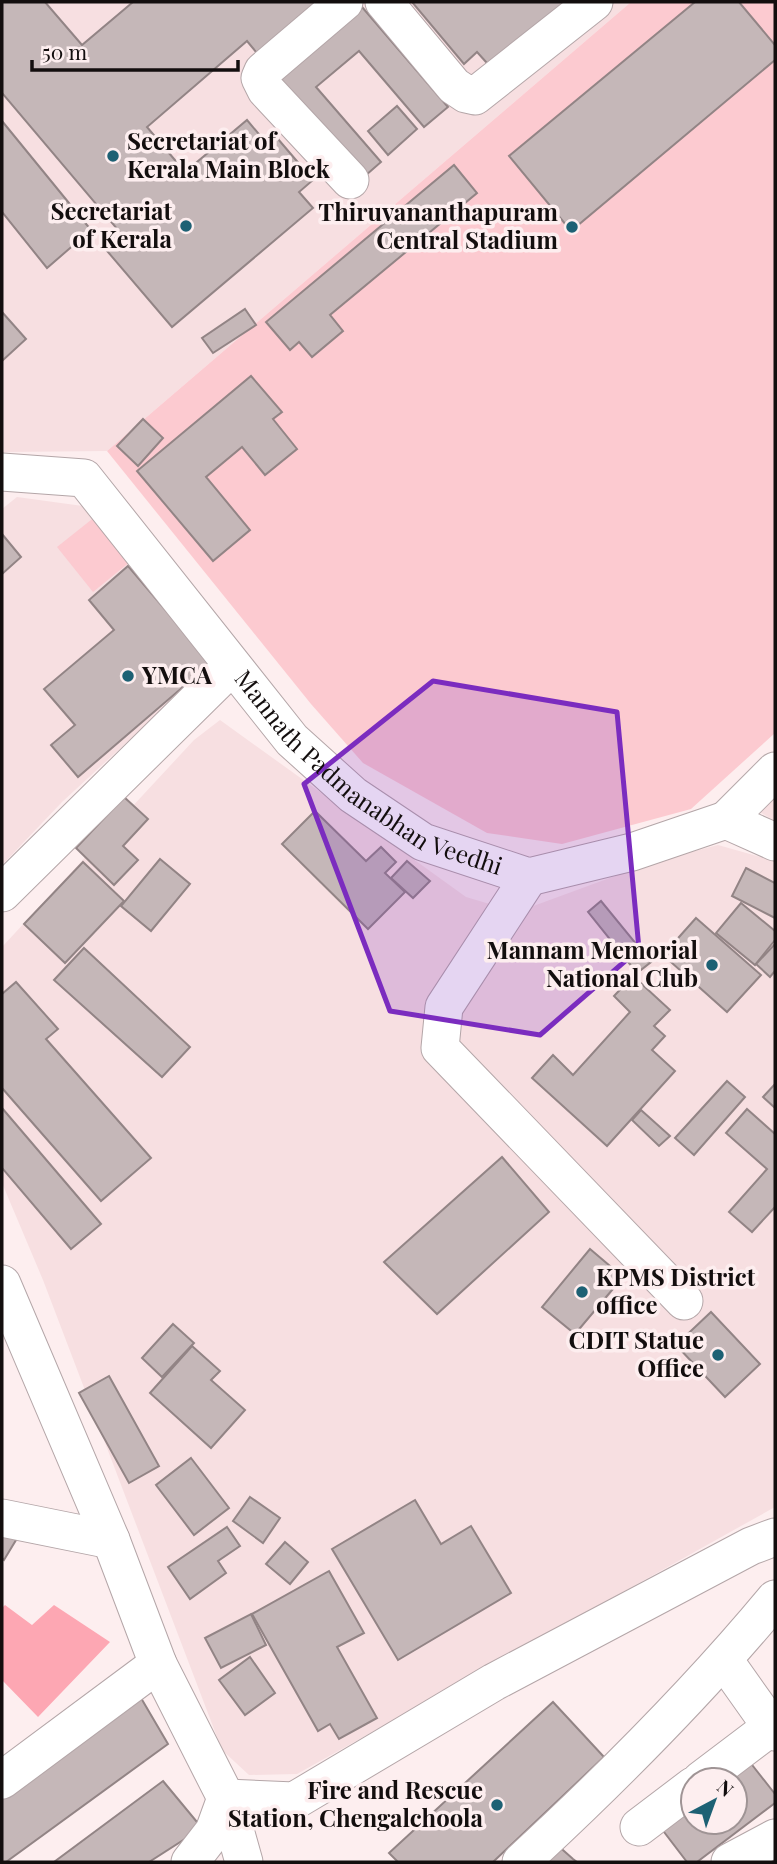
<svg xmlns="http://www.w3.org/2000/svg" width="777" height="1864" viewBox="0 0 777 1864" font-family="'Playfair Display',serif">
<rect width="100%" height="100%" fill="#fdeeef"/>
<g fill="#f7dfe1">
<path d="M2,2H631L107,451L4,452Z"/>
<path d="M17,497L90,507L217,659L62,802L2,865V509Z"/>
<path d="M220,720L466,897L517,912L656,861L718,845L775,861V1507L297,1774L249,1775L222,1750L43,1280L2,1183V947L194,740Z"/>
<path d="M775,789V821L753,808Z"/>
</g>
<g fill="#fccad0">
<path d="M631,2H775V733L691,809L562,844L487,833L363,763L311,704L107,451Z"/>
<path d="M96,516L131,561L93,592L57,547Z"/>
</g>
<path fill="#fda7b3" d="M5,1605L32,1625L54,1605L110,1642L38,1717L2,1680V1608Z"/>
<g fill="#c5b7b8" stroke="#928485" stroke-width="2">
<path d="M2,2H45L82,45L133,2H327L261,58L247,41L147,127L185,172L247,120L263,139L272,132L313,180L299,192L313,208L172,327L102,245L119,231L2,93Z"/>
<path d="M412,2H580L496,73L477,52L464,64Z"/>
<path d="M695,2H739L775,45V60L571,231L509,156Z"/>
<path d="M362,7L448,107L424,127L359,51L316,87L381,162L358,182L273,82Z"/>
<path d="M397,106L417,129L388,155L368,131Z"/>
<path d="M2,121L91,230L47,268L2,212Z"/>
<path d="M454,165L477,193L330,315L343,331L312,357L299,342L290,350L266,322Z"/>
<path d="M245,309L256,325L213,353L202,338Z"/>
<path d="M2,312L26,339L2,361Z"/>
<path d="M251,376L282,412L273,419L297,449L265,475L242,447L206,477L250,530L213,561L137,471Z"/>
<path d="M143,419L163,438L138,466L117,446Z"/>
<path d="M2,534L21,557L2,574Z"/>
<path d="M128,566L211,663L78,777L51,745L75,725L44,689L114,630L89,600Z"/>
<path d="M124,797L148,819L123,846L138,860L114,885L76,848Z"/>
<path d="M315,811L366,861L381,847L396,862L385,873L405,892L368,929L282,844Z"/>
<path d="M160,859L190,884L151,931L121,906Z"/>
<path d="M407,861L430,881L413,898L391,878Z"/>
<path d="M83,862L124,901L65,963L24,924Z"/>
<path d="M746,868L775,883V918L732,896Z"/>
<path d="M601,901L651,962L637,973L588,912Z"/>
<path d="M741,903L775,931V940L755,965L716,933Z"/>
<path d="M696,918L761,975L727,1012L663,955Z"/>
<path d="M775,944V971L770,977L756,964Z"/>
<path d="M84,948L190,1047L162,1077L54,980Z"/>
<path d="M633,976L670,1010L654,1026L665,1036L652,1050L675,1071L607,1146L532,1078L553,1055L573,1075L630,1012L614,996Z"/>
<path d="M16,982L58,1029L46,1039L151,1158L101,1201L2,1088V994Z"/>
<path d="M727,1081L745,1097L694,1155L675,1138Z"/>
<path d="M775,1084V1108L763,1097Z"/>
<path d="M2,1108L101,1224L71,1249L2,1168Z"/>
<path d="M747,1109L775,1134V1207L752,1232L729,1212L767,1169L726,1133Z"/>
<path d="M641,1110L670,1136L659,1146L632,1120Z"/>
<path d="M502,1157L549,1212L437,1314L384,1262Z"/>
<path d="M590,1249L623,1277L575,1334L542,1307Z"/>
<path d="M711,1312L760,1364L725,1397L676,1345Z"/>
<path d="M173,1324L194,1343L162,1377L142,1358Z"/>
<path d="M192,1346L220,1371L211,1380L245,1410L211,1448L150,1393Z"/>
<path d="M109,1376L159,1466L129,1483L79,1393Z"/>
<path d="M191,1458L229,1508L194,1535L156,1485Z"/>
<path d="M250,1497L280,1518L263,1543L233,1521Z"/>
<path d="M415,1500L441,1544L471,1526L511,1593L398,1660L332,1549Z"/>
<path d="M227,1527L240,1546L218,1561L226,1573L190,1599L168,1567Z"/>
<path d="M2,1532L16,1540L4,1560L2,1558Z"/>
<path d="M285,1542L308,1562L290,1584L266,1564Z"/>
<path d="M329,1571L364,1633L337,1647L377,1718L339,1739L330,1724L318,1731L252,1614Z"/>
<path d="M251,1614L266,1645L221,1668L205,1638Z"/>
<path d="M250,1657L275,1693L245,1715L219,1680Z"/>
<path d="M141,1698L168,1744L6,1862H2V1792Z"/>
<path d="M553,1702L604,1757L493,1862H398L389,1853Z"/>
<path d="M749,1761L775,1794V1803L697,1862H687L661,1828L693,1804V1822H735V1780H724Z"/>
<path d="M163,1781L202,1828L149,1862H54Z"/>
<path d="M555,1843L573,1859L577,1862H538Z"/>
</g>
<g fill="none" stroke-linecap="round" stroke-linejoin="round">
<defs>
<g id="minor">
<path d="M344,2L263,71L260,78L266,90L350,180"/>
<path d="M384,2L454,86L466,94L475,96L594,2"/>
<path id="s1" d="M2,472L84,478L292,740L353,795L423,842L529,877L632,852L726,820L775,842"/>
<path d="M726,820L775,771"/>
<path d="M529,877L444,1007L440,1048L684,1301"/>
<path d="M2,893L231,667"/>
<path d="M2,1284L111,1540L158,1664L226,1798L244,1862"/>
<path d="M2,1518L111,1540"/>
<path d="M724,1660L775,1732"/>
<path d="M2,1780L158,1664"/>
<path d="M701,1780L775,1724"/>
<path d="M639,1827L693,1786"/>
<path d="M190,1862L214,1831L226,1798L294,1801L494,1682L751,1546L775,1537"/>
<path d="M521,1862C611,1779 697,1693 775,1599"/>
<path d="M730,1862L775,1838"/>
</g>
</defs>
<use href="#minor" stroke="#b4a6a8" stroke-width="39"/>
<use href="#minor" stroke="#fff" stroke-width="37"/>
</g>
<path fill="#7b2cbf" fill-opacity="0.2" stroke="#7b2cbf" stroke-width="5" stroke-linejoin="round" d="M433,681L617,712L639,949L540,1035L390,1011L304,784Z"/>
<g fill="#1d6174" stroke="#fdeeef" stroke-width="2.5">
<circle cx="113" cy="156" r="7"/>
<circle cx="186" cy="226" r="7"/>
<circle cx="572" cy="227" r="7"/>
<circle cx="128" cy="676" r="7"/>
<circle cx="712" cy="965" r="7"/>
<circle cx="582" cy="1292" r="7"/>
<circle cx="718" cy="1355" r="7"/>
<circle cx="497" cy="1805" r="7"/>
</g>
<g text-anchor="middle" stroke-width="7" stroke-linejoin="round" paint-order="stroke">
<g font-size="24" font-weight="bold" fill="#130e0e" stroke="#fdeeef" text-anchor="end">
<text x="127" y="150" text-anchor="start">Secretariat of<tspan x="127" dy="28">Kerala Main Block</tspan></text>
<text x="172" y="220">Secretariat<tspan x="172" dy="28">of Kerala</tspan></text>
<text x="558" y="221">Thiruvananthapuram<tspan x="558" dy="28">Central Stadium</tspan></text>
<text x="142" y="684" text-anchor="start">YMCA</text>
<text x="698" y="959">Mannam Memorial<tspan x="698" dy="28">National Club</tspan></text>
<text x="596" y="1286" text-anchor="start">KPMS District<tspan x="596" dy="28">office</tspan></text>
<text x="704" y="1349">CDIT Statue<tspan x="704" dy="28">Office</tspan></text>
<text x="483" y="1799">Fire and Rescue<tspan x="483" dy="28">Station, Chengalchoola</tspan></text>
</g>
<g font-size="24" fill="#130e0e" stroke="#fdeeef">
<text dy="8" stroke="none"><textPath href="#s1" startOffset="499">Mannath Padmanabhan Veedhi</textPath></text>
</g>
</g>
<rect width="777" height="1864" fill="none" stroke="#130e0e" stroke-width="7"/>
<g transform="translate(714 1801) rotate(41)"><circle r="33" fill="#fdeeef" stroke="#9f9495" stroke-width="2"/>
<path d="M0-5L12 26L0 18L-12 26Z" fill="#1d6174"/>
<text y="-10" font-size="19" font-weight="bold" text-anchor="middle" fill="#130e0e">N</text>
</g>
<path d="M32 60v10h206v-10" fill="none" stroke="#130e0e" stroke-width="3.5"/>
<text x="42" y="60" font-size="21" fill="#130e0e" stroke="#fdeeef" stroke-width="5" paint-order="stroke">50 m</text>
</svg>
